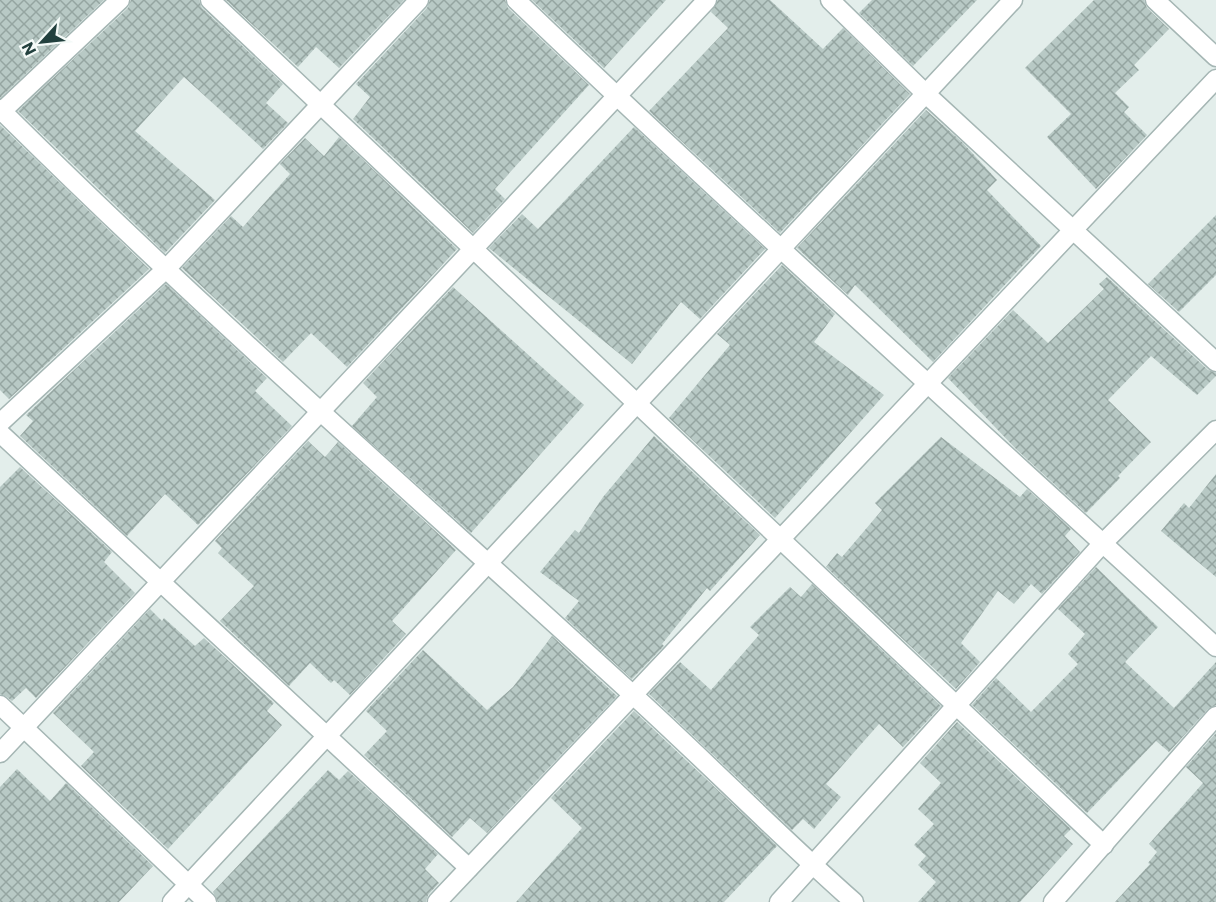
<svg xmlns="http://www.w3.org/2000/svg" width="1216" height="902" viewBox="0 0 1216 902" font-family="Commissioner,sans-serif">
<defs>
<pattern id="building-cross-hatch" width="8" height="8" patternUnits="userSpaceOnUse" patternTransform="scale(1.5)"><rect width="8" height="8" fill="#b8c9c5"/><path d="M0 0l8 8M0 8l8-8" fill="none" stroke="#95a5a1"/></pattern>
</defs>
<rect width="100%" height="100%" fill="#e3eeeb"/>
<g fill="url(#building-cross-hatch)">
<path d="M0,0H104L0,98Z"/>
<path d="M131,0H199L202,8L283,84L266,103L288,123L263,149L184,77L135,131L215,200L165,253L18,111L128,8Z"/>
<path d="M226,0H404L339,68L316,47L298,67Z"/>
<path d="M430,0H505L508,8L589,85L495,189L505,199L473,233L353,119L370,97L356,84L427,8Z"/>
<path d="M532,0H666L604,68Z"/>
<path d="M718,0H770L823,49L843,28L910,94L780,233L649,111L728,28L711,12Z"/>
<path d="M872,0H977L913,66L859,13Z"/>
<path d="M1094,0H1144L1147,8L1169,29L1134,65L1139,70L1115,93L1129,107L1124,112L1147,135L1096,189L1047,137L1071,114L1025,68Z"/>
<path d="M926,110L963,143L997,180L987,190L1041,246L933,362L855,285L848,295L797,248Z"/>
<path d="M0,125L149,269L9,399L0,390Z"/>
<path d="M634,127L765,249L700,319L681,302L632,364L489,248L522,214L538,229Z"/>
<path d="M339,137L457,249L347,367L311,333L283,362L182,268L231,216L243,227L290,174L280,164L305,138L324,156Z"/>
<path d="M1216,215V275L1179,312L1148,284Z"/>
<path d="M782,265L835,314L814,342L884,395L775,518L669,418L730,345L717,334Z"/>
<path d="M1107,277L1208,370L1216,373V376L1197,395L1151,356L1108,400L1151,442L1118,476L1120,478L1086,513L1017,450L948,378L1013,310L1048,343L1104,289L1099,284Z"/>
<path d="M166,284L267,378L255,391L292,426L198,525L165,494L127,536L20,436L33,421L26,415Z"/>
<path d="M453,287L584,405L471,533L352,426L377,397L363,383Z"/>
<path d="M654,436L760,535L710,591L707,588L662,644L664,646L632,679L565,618L579,601L540,572L575,530L579,533L603,497Z"/>
<path d="M941,437L1020,497L1027,489L1071,529L1065,536L1080,552L1042,594L1031,584L1014,604L998,591L961,643L980,662L956,689L826,567L837,553L842,557L882,510L875,503Z"/>
<path d="M308,441L325,457L338,442L456,550L392,621L406,634L350,695L334,680L331,683L310,663L289,686L220,621L254,586L218,553L222,548L215,541Z"/>
<path d="M20,467L112,552L104,562L135,593L36,698L26,688L12,701L7,697L0,694V487Z"/>
<path d="M1216,474V577L1161,531L1184,503L1189,508Z"/>
<path d="M1096,567L1158,627L1125,662L1174,708L1216,662V705L1208,709L1169,752L1156,741L1087,813L972,705L996,678L1031,712L1078,664L1068,654L1085,634L1058,609Z"/>
<path d="M812,584L941,706L903,747L879,724L826,784L841,797L814,829L803,819L792,830L649,694L680,662L711,690L759,635L750,627L790,587L801,597Z"/>
<path d="M150,609L162,621L164,618L195,646L204,638L274,703L267,711L282,725L168,849L81,766L94,752L53,713Z"/>
<path d="M552,636L617,696L487,833L470,818L452,837L364,755L387,731L366,711L423,650L487,710L513,687Z"/>
<path d="M634,711L777,846L724,902H516L582,828L551,798Z"/>
<path d="M957,722L1071,829L1064,836L1073,844L1020,902H918L936,882L918,865L926,856L914,845L934,824L918,809L941,783L920,763Z"/>
<path d="M1216,733V902H1115L1150,864L1148,863L1157,852L1149,844L1203,783L1186,767Z"/>
<path d="M17,769L50,801L66,783L153,866L119,902H0V787Z"/>
<path d="M328,770L339,780L348,771L438,854L425,869L439,883L428,895L426,902H218L213,892Z"/>
</g>
<g fill="none" stroke-linecap="round" stroke-linejoin="round">
<defs>
<g id="minor">
<path d="M210,0L1104,845"/>
<path d="M516,0C745,220 982,432 1216,647"/>
<path d="M830,0L926,94L1216,362"/>
<path d="M1155,0L1216,57"/>
<path d="M0,109C204,312 420,500 632,694C707,762 778,835 854,902"/>
<path d="M0,113L120,0"/>
<path d="M0,423L166,269L419,0"/>
<path d="M0,433L469,868"/>
<path d="M0,705L207,902"/>
<path d="M0,753L707,0"/>
<path d="M172,902L1013,0"/>
<path d="M437,902L1216,79"/>
<path d="M779,902L1103,543L1216,430"/>
<path d="M1053,902L1216,716"/>
</g>
</defs>
<use href="#minor" stroke="#a5b6b4" stroke-width="21"/>
<use href="#minor" stroke="#fff" stroke-width="18"/>
</g>
<g transform="translate(42 42) rotate(243)" stroke="#f4faf8" stroke-width="4.5" paint-order="stroke">
<path d="M0-4.5L10 22L0 15L-10 22Z" fill="#22403e"/>
<text y="-9" font-size="16" font-weight="bold" text-anchor="middle" fill="#22403e">N</text>
</g>
</svg>
